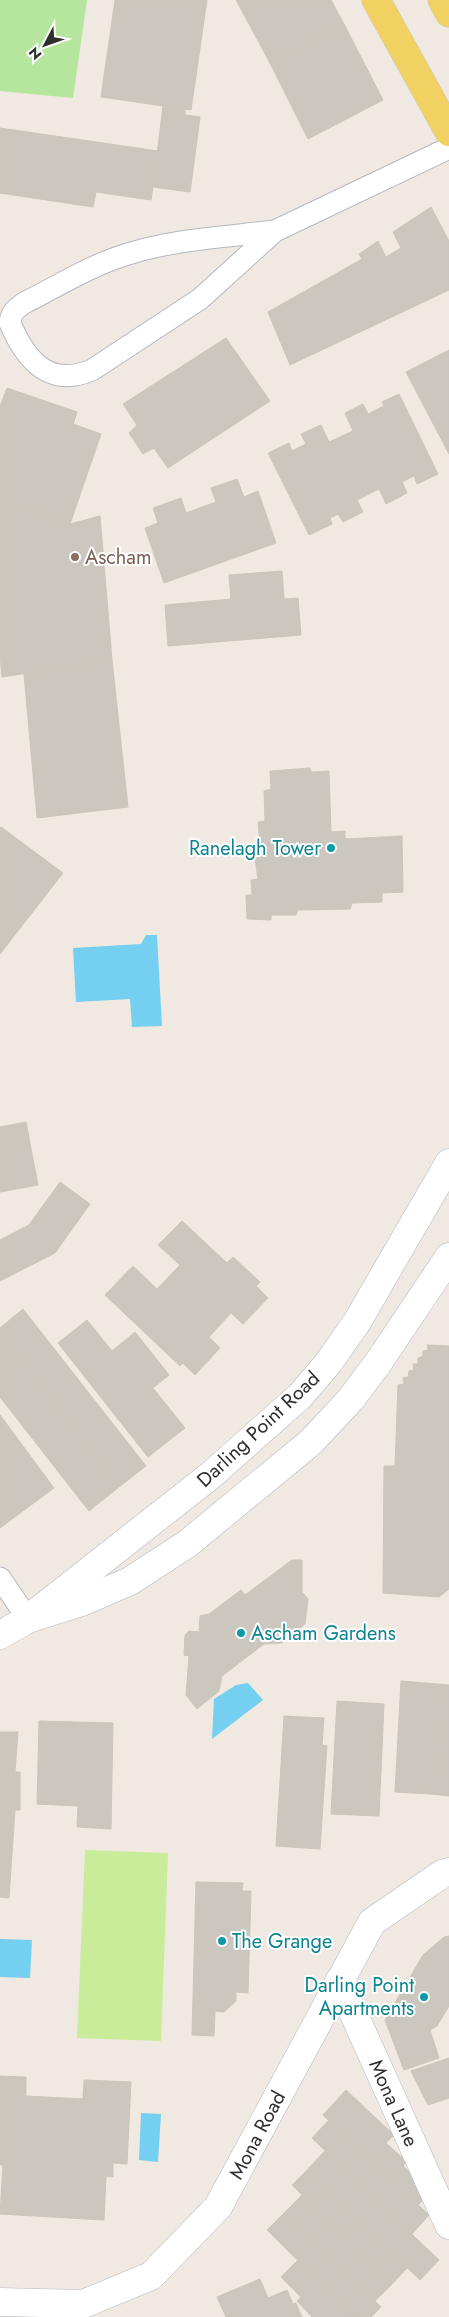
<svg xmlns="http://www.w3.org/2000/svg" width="449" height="2317" viewBox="0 0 449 2317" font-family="Jost,sans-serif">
<rect width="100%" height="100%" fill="#efe9e1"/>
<path fill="#b6e59e" d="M0,0H87L73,98L0,91Z"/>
<path fill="#c9ec9a" d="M85,1850L168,1853L161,2041L77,2038Z"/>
<g fill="#75cff0">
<path d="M146,935H157L162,1026L132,1027L130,999L76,1002L73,948L141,944Z"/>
<path d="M248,1683L263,1700L212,1739L214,1699L236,1685Z"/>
<path d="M0,1939L32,1940L30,1978L0,1977Z"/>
<path d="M141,2113L161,2114L158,2162L139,2160Z"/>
</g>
<g fill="#cbc7bf" stroke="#cbc5ba">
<path d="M115,0H207L191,110L101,97Z"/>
<path d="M236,0H331L344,24L270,63Z"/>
<path d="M344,24L383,100L308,139L270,63Z"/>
<path d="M163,106L185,109V115L200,117L190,192L153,187Z"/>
<path d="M0,128L158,151L151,200L96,192L93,207L0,193Z"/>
<path d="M431,207L449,241V290L290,365L268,312L362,259L359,254L378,241L386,257L401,248L393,232Z"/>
<path d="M226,338L270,401L168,468L154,448L143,454L129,433L137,425L123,404Z"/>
<path d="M449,350V454L406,372Z"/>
<path d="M7,388L77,412L73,424L101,434L70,524L0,500V407Z"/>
<path d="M399,394L438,474L417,484L414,476L402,482L407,493L386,504L379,489L357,500L363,512L343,522L338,514L330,518L332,524L309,535L268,453L289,443L292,451L306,444L301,434L321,425L329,442L353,431L345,413L363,404L368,414L384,406L382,402Z"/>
<path d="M237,479L244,497L258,491L276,543L164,583L145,528L158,523L153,508L181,498L186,513L216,502L211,488Z"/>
<path d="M0,500L70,524L100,516L112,660L2,677L0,654Z"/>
<path d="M282,571L284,599L298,598L301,635L168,646L165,605L231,599L229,575Z"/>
<path d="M112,660L128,807L37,818L24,674Z"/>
<path d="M310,768L311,772L329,771L331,832L345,831V839L402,836L403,892L382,893V902L352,903L350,909L298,910L296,915H271V920L247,919L246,895H252L251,880L258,879L255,858L261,857L258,822L265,821L264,791L271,789L270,771Z"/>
<path d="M1,827L63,873L0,954V828Z"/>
<path d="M26,1122L38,1185L0,1192V1127Z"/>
<path d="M60,1182L90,1204L55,1253L0,1281V1240L29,1225Z"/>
<path d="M182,1221L227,1263L233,1257L260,1282L256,1286L268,1298L243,1324L231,1313L209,1337L220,1348L195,1375L183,1363L180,1366L105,1295L133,1266L157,1289L180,1265L158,1245Z"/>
<path d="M23,1309L146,1466L119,1487L0,1334V1328Z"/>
<path d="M87,1320L112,1351L135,1332L169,1375L153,1388L185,1428L148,1457L58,1343Z"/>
<path d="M0,1334L119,1487L89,1511L0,1397Z"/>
<path d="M427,1345L449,1346V1589L439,1597L383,1593L384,1466H395L398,1385L404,1384L403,1378L408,1377L409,1371L414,1370L413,1364H418V1358L423,1356V1351L428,1350Z"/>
<path d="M0,1415L54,1488L0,1528Z"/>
<path d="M292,1560H302V1592L308,1599L305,1624L282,1643L264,1644L222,1676L219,1691L197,1709L186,1695L189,1656L184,1655L185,1635L189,1631L199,1632L200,1616L209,1614L241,1590L245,1595Z"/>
<path d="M401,1681L437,1684L431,1794L395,1792Z"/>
<path d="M437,1684L449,1685V1796L431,1794Z"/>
<path d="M337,1701L384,1704L379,1816L331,1814Z"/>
<path d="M284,1716L324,1718L322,1745L327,1746L320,1849L276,1846Z"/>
<path d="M39,1721L113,1723L111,1829L77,1827L78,1806L37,1804Z"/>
<path d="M0,1732H18L15,1772H20V1810H15L9,1898L0,1897Z"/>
<path d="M196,1882L243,1883L242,1891H251L248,1993L236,1992V2001L224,2012L215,2011L214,2036L192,2035Z"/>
<path d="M449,1936V2006L437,2026L430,2030L439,2058L404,2070L385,2020L423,1955L444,1937Z"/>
<path d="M449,2058V2098L428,2105L411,2071Z"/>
<path d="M0,2076L26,2077V2096L83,2099L84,2080L131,2082L127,2164L113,2163V2177L106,2176L104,2220L0,2214L3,2165H0Z"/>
<path d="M346,2090L394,2135L386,2143L407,2162L403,2166L417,2179L414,2183L424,2192L423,2200L418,2205L323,2115Z"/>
<path d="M329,2120L429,2215L412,2234L312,2138Z"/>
<path d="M325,2151L439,2260L420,2280L306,2171Z"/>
<path d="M306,2171L407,2268L392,2284L292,2185Z"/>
<path d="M302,2195L392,2284L375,2301L285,2212Z"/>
<path d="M285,2212L381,2307L371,2317H355L267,2230Z"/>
<path d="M298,2260L355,2317H312L297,2301L301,2297L281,2277Z"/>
<path d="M260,2279L268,2298L287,2290L293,2304L296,2303L302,2317H226L217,2297Z"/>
</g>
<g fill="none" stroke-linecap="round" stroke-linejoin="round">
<defs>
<g id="lane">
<path d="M275,231C226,237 175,239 128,254C91,265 58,286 24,303C16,309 11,312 10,323C26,361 49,388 92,370L200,299L275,231L449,148"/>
<path d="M0,1578L28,1619"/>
</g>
<g id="street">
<path d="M31,1618L82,1602L130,1581L187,1544L311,1442L351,1399L378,1363L449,1257"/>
<path d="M339,1981L449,2225"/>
</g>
<g id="secondary">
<path d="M0,1635L28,1619L211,1475L300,1396L329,1362L357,1322L449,1163"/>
<path d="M0,2302L83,2304L151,2276L218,2207L372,1922L442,1874L449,1872"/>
</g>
<g id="primary">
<path d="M376,0L449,132"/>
<path d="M442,0L449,13"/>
</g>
</defs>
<use href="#lane" stroke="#b4b7c1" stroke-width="23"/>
<use href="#street" stroke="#b4b7c1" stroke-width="29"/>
<use href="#secondary" stroke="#b4b7c1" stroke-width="29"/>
<use href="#primary" stroke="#c9c9c9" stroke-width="29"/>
<use href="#lane" stroke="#fff" stroke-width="21"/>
<use href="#street" stroke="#fff" stroke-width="28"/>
<use href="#secondary" stroke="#fff" stroke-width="28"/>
<use href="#primary" stroke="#f2d163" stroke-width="28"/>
</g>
<circle fill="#8d6e63" stroke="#fff" stroke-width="2" cx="75" cy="557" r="5"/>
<g fill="#0f9aa8" stroke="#fff" stroke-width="2">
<circle cx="331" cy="848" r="5"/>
<circle cx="241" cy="1633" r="5"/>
<circle cx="222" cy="1941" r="5"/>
<circle cx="424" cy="1997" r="5"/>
</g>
<g text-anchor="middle" stroke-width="4" stroke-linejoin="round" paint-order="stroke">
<g font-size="20" fill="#785e54" stroke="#fff" text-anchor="start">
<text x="85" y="564">Ascham</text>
</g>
<g font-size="20" fill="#0d838f" stroke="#fff" text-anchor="end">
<text x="321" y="855">Ranelagh Tower</text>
<text x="251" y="1640" text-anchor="start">Ascham Gardens</text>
<text x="232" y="1948" text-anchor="start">The Grange</text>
<text x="414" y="1992">Darling Point<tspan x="414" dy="23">Apartments</tspan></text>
</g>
<g font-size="20" fill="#2e2e2e" stroke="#fff">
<text transform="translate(258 1429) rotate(-43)" y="7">Darling Point Road</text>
<text transform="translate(394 2103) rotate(66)" y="7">Mona Lane</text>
<text transform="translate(257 2135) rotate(-62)" y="7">Mona Road</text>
</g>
</g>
<g transform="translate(45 45) rotate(229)" stroke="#ffffff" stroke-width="4" paint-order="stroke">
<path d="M0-4L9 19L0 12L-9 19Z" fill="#2e2e2e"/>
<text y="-8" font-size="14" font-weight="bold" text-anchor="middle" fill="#2e2e2e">N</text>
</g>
</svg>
